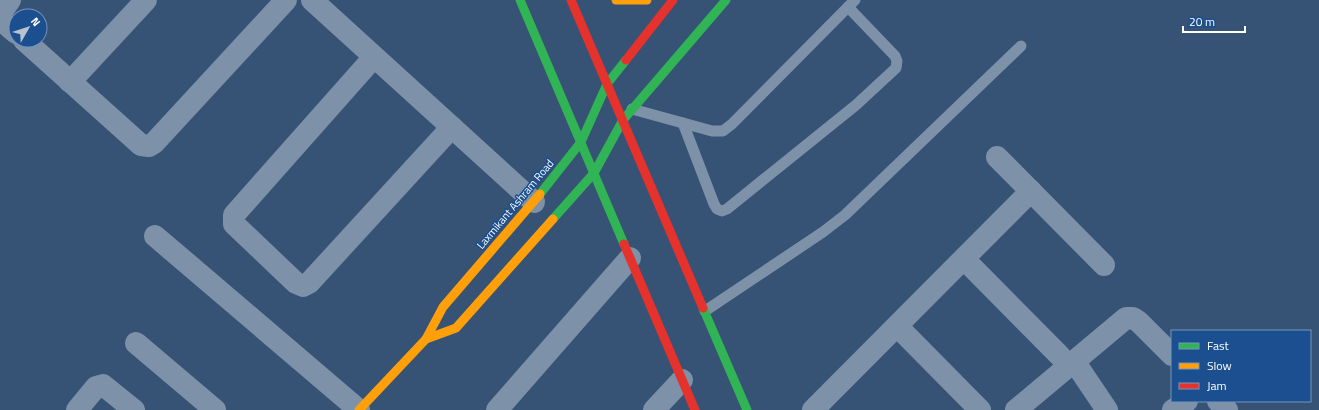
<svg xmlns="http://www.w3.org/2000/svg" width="1319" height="410" viewBox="0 0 1319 410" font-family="'Titillium Web',sans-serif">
<rect width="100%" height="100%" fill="#365274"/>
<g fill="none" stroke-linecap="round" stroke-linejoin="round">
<g stroke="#7d92a8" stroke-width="11">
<path d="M632,109L712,131H723L732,124L855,0"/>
<path d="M683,123L714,204L717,209L722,211L727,209L856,105L896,68L897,61L895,56L848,7"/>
<path d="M705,311L823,232L845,215L1021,46"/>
</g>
<g stroke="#7d92a8" stroke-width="22">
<path d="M10,0L1,13L2,21L16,33"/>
<path d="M312,0L534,202"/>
<path d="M24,40L141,145L149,146L154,143L286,0"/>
<path d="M374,57L234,215V224L296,283L303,286L309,283L452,127"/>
<path d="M70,82L146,0"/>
<path d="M997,157L1104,265"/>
<path d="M155,236L359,410"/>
<path d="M964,259L1060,356"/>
<path d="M897,326L980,410"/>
<path d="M136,343L215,410"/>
<path d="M1074,361L1107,410"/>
<path d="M1218,401L1227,410"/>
<path d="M77,410L96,387L103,385L134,410"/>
<path d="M497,410L630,258"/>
<path d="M654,410L682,380"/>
<path d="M813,410L1031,191"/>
<path d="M1016,410L1126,318H1133L1139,322L1172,355"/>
<path d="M1173,410L1187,401"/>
</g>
<g stroke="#30b455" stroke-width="9">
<path d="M520,0L624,244"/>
<path d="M540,194L581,142L607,84L626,60"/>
<path d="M553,219L594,173L623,120L726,0"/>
<path d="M703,308L747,410"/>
</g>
<g stroke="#ff9f0a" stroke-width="9">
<path d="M616,0H647"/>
<path d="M426,339L456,328L553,219"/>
<path d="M359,410L426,339L443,307L540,194"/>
</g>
<g stroke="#e5322d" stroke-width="9">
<path d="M571,0L703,308"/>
<path d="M626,60L673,0"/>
<path d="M624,244L695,410"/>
</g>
</g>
<g text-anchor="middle" stroke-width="3" stroke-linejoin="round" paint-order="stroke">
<g font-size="11" fill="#fff" stroke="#1b4f8f">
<text transform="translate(515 204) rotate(-50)" y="4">Laxmikant Ashram Road</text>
</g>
</g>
<rect x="1171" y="330" width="140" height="72" fill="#1b4f8f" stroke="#7695bc"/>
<rect x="1179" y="343" width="20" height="6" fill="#30b455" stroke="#7695bc"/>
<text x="1207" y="350" font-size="12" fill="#ffffff">Fast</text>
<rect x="1179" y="363" width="20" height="6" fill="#ff9f0a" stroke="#7695bc"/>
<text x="1207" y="370" font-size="12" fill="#ffffff">Slow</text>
<rect x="1179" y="383" width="20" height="6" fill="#e5322d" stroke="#7695bc"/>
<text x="1207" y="390" font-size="12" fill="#ffffff">Jam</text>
<g transform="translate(28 28) rotate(51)"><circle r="19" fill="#1b4f8f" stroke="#7695bc"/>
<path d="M0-3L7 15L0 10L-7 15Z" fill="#b9c2ce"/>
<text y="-6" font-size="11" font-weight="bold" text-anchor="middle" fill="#ffffff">N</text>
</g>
<path d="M1183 26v6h62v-6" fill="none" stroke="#ffffff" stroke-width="2"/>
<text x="1189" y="26" font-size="12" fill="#ffffff" stroke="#1b4f8f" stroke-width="3" paint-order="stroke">20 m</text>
</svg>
